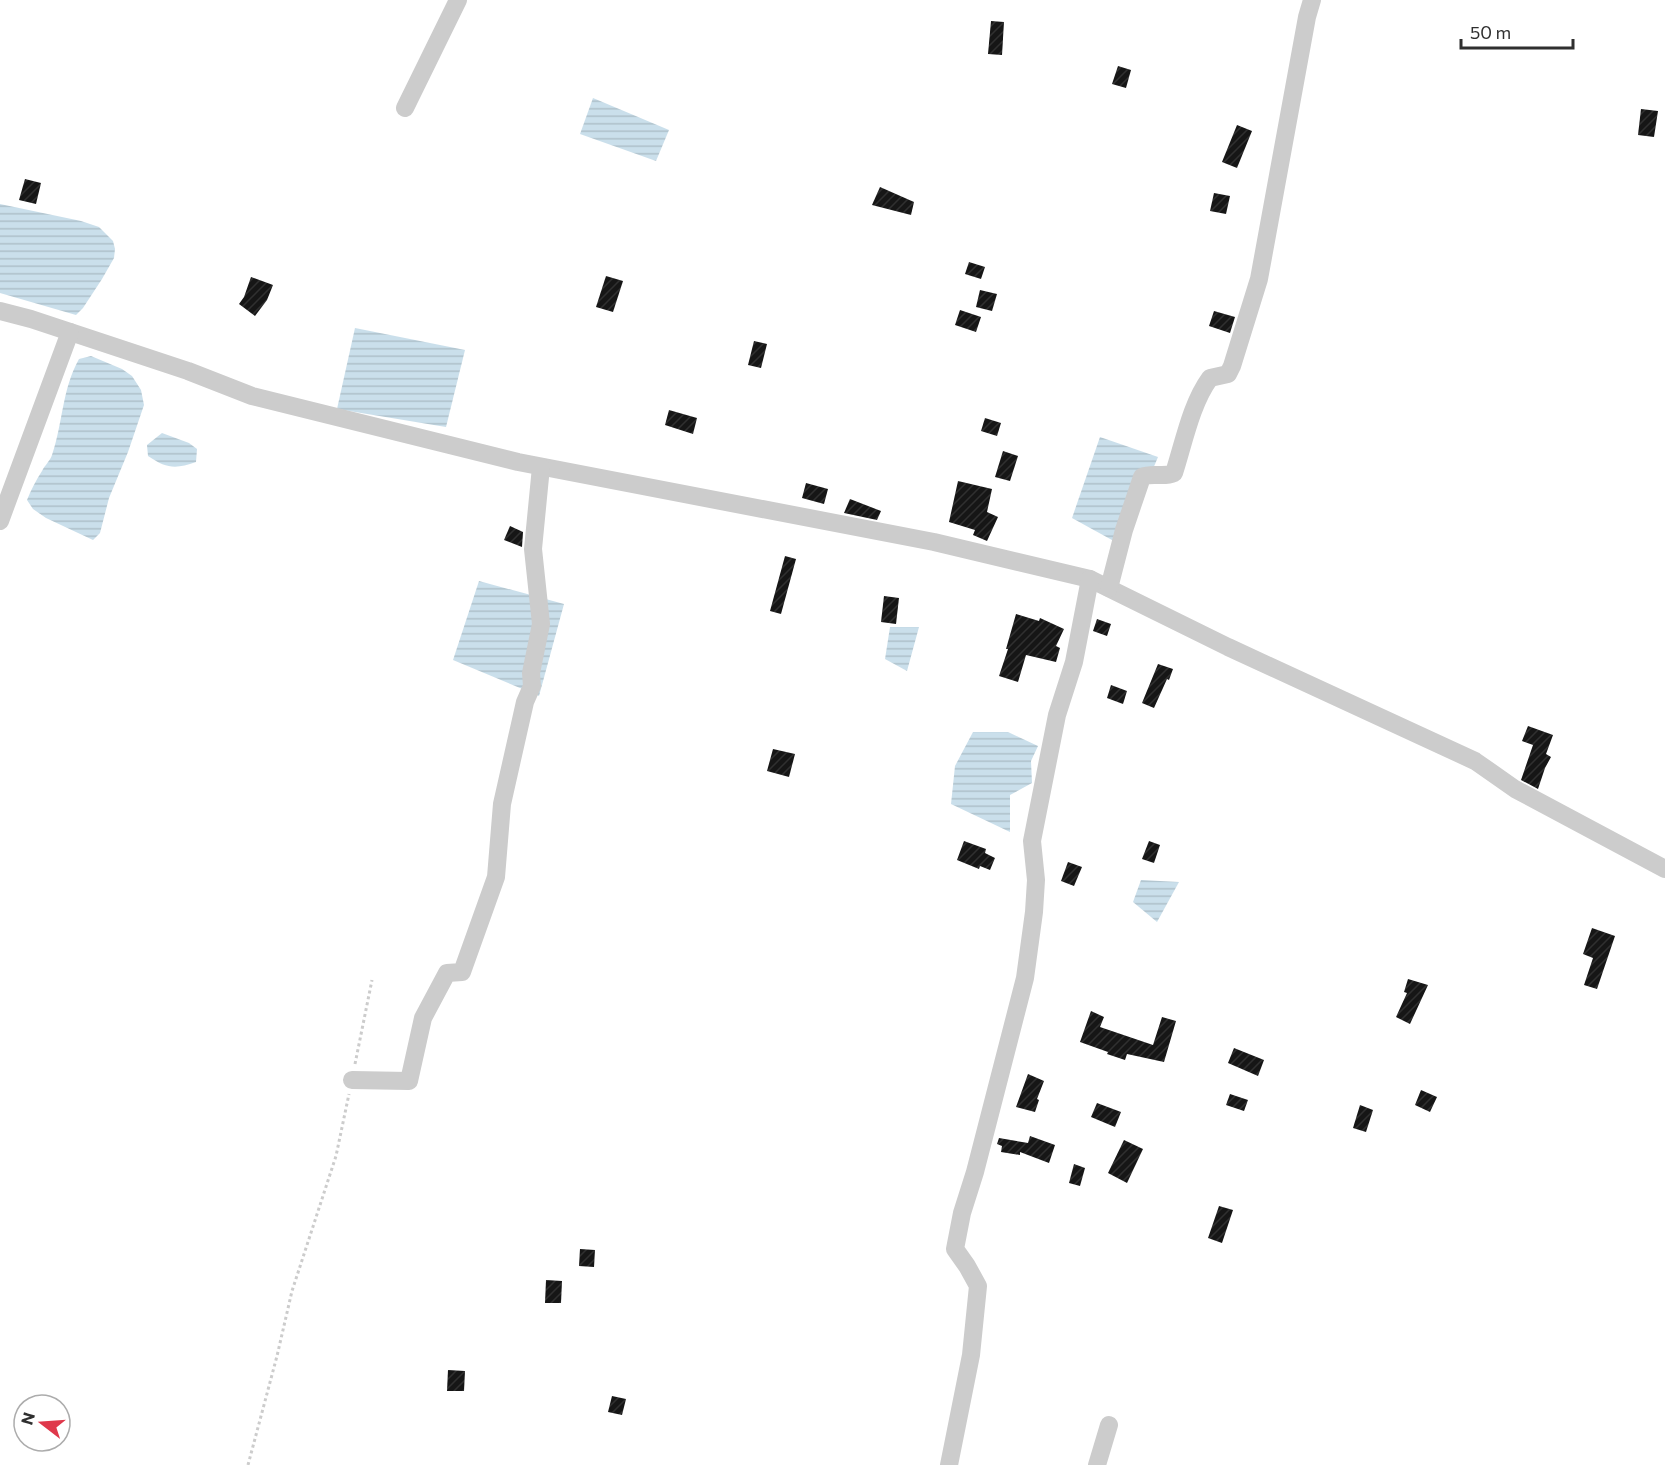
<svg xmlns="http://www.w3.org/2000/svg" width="1665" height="1465" viewBox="0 0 1665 1465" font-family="Commissioner,sans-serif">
<defs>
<pattern id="water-rules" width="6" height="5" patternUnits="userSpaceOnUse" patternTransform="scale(1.5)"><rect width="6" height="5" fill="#cadfeb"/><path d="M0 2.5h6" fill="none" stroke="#aec0ca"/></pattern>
<pattern id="building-hatch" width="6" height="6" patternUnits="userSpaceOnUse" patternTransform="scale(1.5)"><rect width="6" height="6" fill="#161616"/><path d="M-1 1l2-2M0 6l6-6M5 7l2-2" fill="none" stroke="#303030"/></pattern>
</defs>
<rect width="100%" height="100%" fill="#fff"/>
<g fill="url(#water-rules)">
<path d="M593,98L669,130L656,161L580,134Z"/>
<path d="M0,204L81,221L99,227L113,241L115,249L114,258L102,279L83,308L76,315L0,293Z"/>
<path d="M355,328L465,350L446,427L337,409Z"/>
<path d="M91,356L122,369L132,376L141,390L144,405L128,452L109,498L100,533L93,540L46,518L33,509L27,500C31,490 36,480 42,471C45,465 50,461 52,455C63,423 62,389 79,359Z"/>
<path d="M162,433L189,443L197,449L196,462C176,469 167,469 148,456L147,445Z"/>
<path d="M1100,437L1158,457L1121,545L1072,518Z"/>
<path d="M479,581L564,604L539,696L453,660Z"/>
<path d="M890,627H919L907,671L885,659Z"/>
<path d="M973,732H1008L1038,746L1031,761L1032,783L1010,795V832L951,804L955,766Z"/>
<path d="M1141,880L1179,882L1157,922L1133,902Z"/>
</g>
<g fill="url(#building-hatch)">
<path d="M991,21L1004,22L1002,55L988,54Z"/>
<path d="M1118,66L1131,70L1126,88L1112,84Z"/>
<path d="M1641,109L1658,111L1654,137L1638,135Z"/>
<path d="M1237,125L1252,131L1237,168L1222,162Z"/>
<path d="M25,179L41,183L36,204L19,200Z"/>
<path d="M880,187L914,202L911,215L872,205Z"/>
<path d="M1214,193L1230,196L1226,214L1210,211Z"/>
<path d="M969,262L985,267L981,279L965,274Z"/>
<path d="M606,276L623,281L613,312L596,307Z"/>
<path d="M251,277L273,285L267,300L255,316L239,304L244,297Z"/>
<path d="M980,290L997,294L992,311L976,307Z"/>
<path d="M960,310L981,317L976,332L955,325Z"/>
<path d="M1214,311L1235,317L1230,333L1209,326Z"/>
<path d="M754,341L767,344L761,368L748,365Z"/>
<path d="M669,410L697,418L693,434L665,425Z"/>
<path d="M985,418L1001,423L997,436L981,431Z"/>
<path d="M1003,451L1018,456L1010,481L995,477Z"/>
<path d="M958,481L992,489L987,512L998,517L987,541L973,535L975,530L949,522Z"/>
<path d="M806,483L828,489L824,504L802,498Z"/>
<path d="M850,499L881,511L877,520L844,513Z"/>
<path d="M510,526L523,532L522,547L504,540Z"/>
<path d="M785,556L796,559L781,614L770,611Z"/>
<path d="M884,596L899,598L896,624L881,622Z"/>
<path d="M1016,614L1039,621L1040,618L1064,629L1056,646L1060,648L1056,662L1026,655L1018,682L999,676L1008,649H1006Z"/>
<path d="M1097,619L1111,624L1107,636L1093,631Z"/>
<path d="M1158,664L1173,669L1169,680L1167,679L1154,708L1142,703Z"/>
<path d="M1111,685L1127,691L1123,704L1107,698Z"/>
<path d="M1528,726L1553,735L1546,754L1551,757L1545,768L1538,789L1521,780L1533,745L1522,741Z"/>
<path d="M773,749L795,754L789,777L767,771Z"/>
<path d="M964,841L986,849L985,853L995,858L990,870L980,866L979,869L957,860Z"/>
<path d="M1149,841L1160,845L1154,863L1142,859Z"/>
<path d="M1068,862L1082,867L1074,886L1061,881Z"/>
<path d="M1592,928L1615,936L1597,989L1584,985L1593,958L1583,954Z"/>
<path d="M1408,979L1428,985L1410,1024L1396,1017L1407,993L1404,992Z"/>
<path d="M1091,1011L1104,1017L1100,1027L1153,1045L1162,1017L1176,1021L1164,1062L1127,1054L1125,1060L1107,1054L1108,1052L1080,1042Z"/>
<path d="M1234,1048L1264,1060L1258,1076L1228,1063Z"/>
<path d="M1028,1074L1044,1081L1037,1099L1039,1100L1035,1112L1016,1107Z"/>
<path d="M1421,1090L1437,1097L1430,1112L1415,1105Z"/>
<path d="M1230,1094L1248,1100L1244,1111L1226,1105Z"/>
<path d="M1097,1103L1121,1112L1115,1127L1091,1117Z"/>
<path d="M1360,1105L1373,1110L1366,1132L1353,1128Z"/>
<path d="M1030,1136L1055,1145L1049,1163L1020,1152V1155L1001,1152L1002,1146L997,1144L999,1138L1028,1143Z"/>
<path d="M1124,1140L1143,1149L1127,1183L1108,1173Z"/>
<path d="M1074,1164L1085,1168L1080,1186L1069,1183Z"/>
<path d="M1219,1206L1233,1210L1222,1243L1208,1238Z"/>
<path d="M580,1249L595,1250L594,1267L579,1266Z"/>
<path d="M546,1280L562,1281L561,1303H545Z"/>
<path d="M448,1370L465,1371L464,1391H447Z"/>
<path d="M612,1396L626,1399L622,1415L608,1412Z"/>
</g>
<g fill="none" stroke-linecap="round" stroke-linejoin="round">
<g stroke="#ccc" stroke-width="3" stroke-dasharray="3 3" stroke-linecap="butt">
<path d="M355,1064L372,980"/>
<path d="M248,1465L277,1356L292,1291L336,1156L349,1094"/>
</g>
<g stroke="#ccc" stroke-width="18">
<path d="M405,108L458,0"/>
<path d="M0,311L31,319L188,371L252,396L518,462L934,542L1090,579L1228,647L1475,761L1515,789L1665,869"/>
<path d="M0,521L70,332"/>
<path d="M1109,588L1124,530L1142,477C1153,472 1163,478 1174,473C1184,442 1191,404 1210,378L1228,374L1232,366L1259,279L1307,17L1312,0"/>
<path d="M352,1080L409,1081L423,1018L447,973L462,972L496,877L502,804L525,702L532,686L531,673L541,624L533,549L541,467"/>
<path d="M949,1465L971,1355L978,1286L967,1266L955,1249L962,1213L975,1172L1025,978L1034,912L1036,880L1032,841L1057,715L1074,662L1090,579"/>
<path d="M1097,1465L1109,1425"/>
</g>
</g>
<g transform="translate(42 1423) rotate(287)"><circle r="28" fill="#ffffff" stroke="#acacac" stroke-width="1.5"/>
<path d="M0-4.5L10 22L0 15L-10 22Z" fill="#df384b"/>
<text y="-9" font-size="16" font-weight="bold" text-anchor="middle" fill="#2f2f2f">N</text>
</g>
<path d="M1461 39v9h112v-9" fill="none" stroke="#2f2f2f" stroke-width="3"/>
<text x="1470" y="39" font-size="18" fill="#2f2f2f" stroke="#ffffff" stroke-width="4.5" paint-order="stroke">50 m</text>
</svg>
